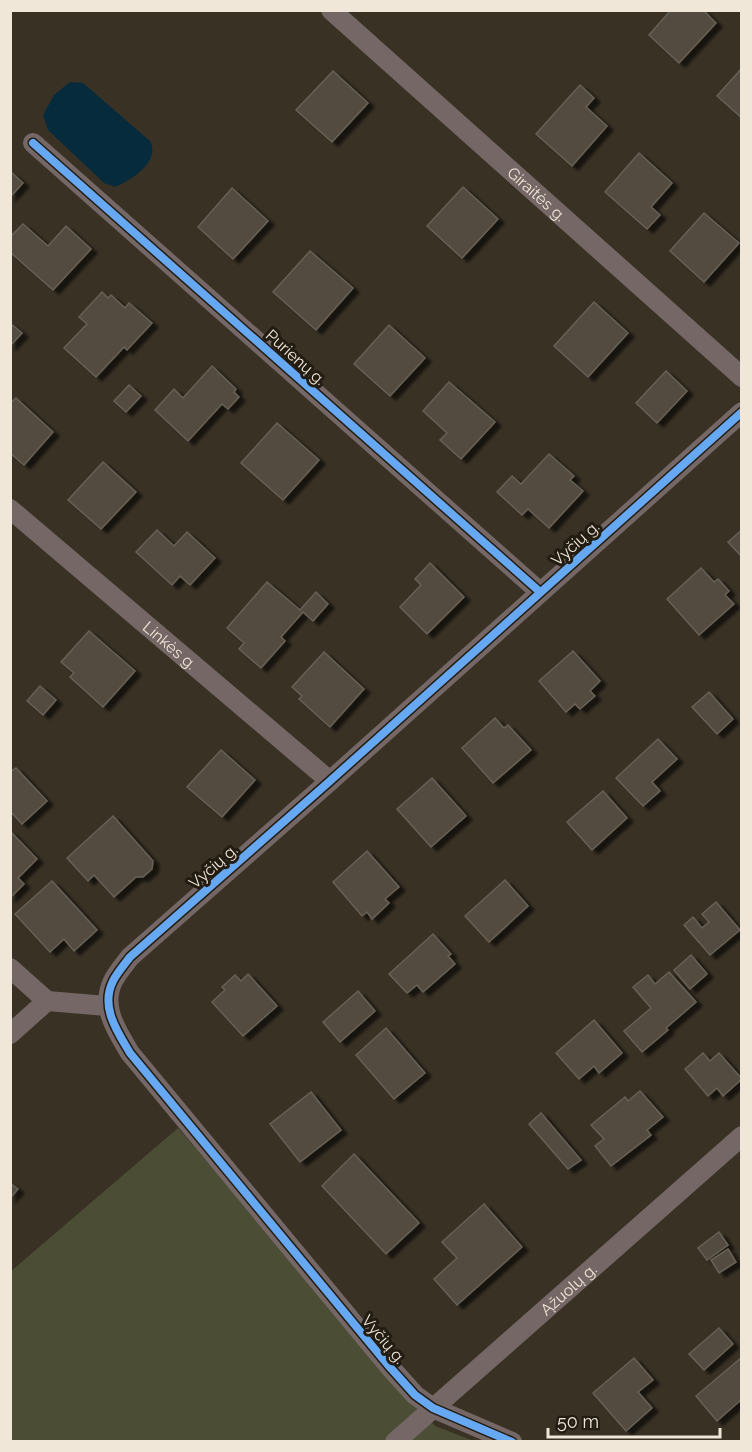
<svg xmlns="http://www.w3.org/2000/svg" width="752" height="1452" viewBox="0 0 752 1452" font-family="Raleway,sans-serif">
<defs>
<filter id="shadow"><feDropShadow dx="6" dy="4" stdDeviation="1.5" flood-color="#0009"/></filter>
</defs>
<rect width="100%" height="100%" fill="#393124"/>
<path fill="#4b4e35" d="M178,1128L435,1426L474,1441H11L10,1272Z"/>
<path fill="#062b3c" d="M70,82L83,83L150,141C161,162 131,180 115,187L104,183L48,130L43,115L54,95Z"/>
<g fill="#524b41" stroke="#676055" stroke-width="1.5" filter="url(#shadow)">
<path d="M671,10H703L716,23L679,63L649,35Z"/>
<path d="M742,68V118L717,96Z"/>
<path d="M333,71L368,103L332,142L296,110Z"/>
<path d="M580,85L594,98L586,107L607,126L572,166L536,134Z"/>
<path d="M639,153L672,183L651,207L660,215L647,229L605,192Z"/>
<path d="M12,173L23,183L10,197V174Z"/>
<path d="M463,187L498,219L462,258L427,226Z"/>
<path d="M232,188L268,221L233,259L198,227Z"/>
<path d="M704,213L739,243L704,282L670,251Z"/>
<path d="M23,224L48,246L66,226L91,249L53,290L10,252V237Z"/>
<path d="M310,251L353,288L316,330L273,292Z"/>
<path d="M102,292L108,298L111,295L125,308L129,303L152,323L127,350L124,347L96,377L64,348L87,324L79,317Z"/>
<path d="M594,302L628,333L588,377L554,346Z"/>
<path d="M10,323L22,333L10,346Z"/>
<path d="M389,325L425,358L390,396L354,364Z"/>
<path d="M212,366L236,389L234,392L239,397L228,409L222,404L188,441L155,410L174,389L183,398Z"/>
<path d="M666,371L687,391L657,423L636,403Z"/>
<path d="M449,382L495,422L461,459L440,440L447,433L423,411Z"/>
<path d="M129,385L141,396L126,412L114,401Z"/>
<path d="M16,398L53,432L24,465L10,453V403Z"/>
<path d="M277,423L319,460L283,500L241,463Z"/>
<path d="M549,454L574,476L570,480L583,491L549,528L528,509L522,515L497,492L512,476L521,484Z"/>
<path d="M103,462L136,492L101,529L68,500Z"/>
<path d="M157,530L174,546L187,532L215,558L190,585L180,576L172,585L136,552Z"/>
<path d="M742,530V557L728,542Z"/>
<path d="M430,563L464,597L427,634L400,607L421,585L415,579Z"/>
<path d="M701,568L714,582L718,579L729,591L725,595L734,604L699,635L667,599Z"/>
<path d="M267,582L300,610L316,592L328,604L313,621L303,612L281,637L285,641L261,668L239,649L244,643L227,628Z"/>
<path d="M89,631L135,671L103,707L70,677L74,673L61,662Z"/>
<path d="M573,651L600,681L590,691L595,696L580,709L575,704L566,712L539,681Z"/>
<path d="M324,652L364,689L330,727L299,699L302,696L292,687Z"/>
<path d="M40,686L56,700L43,715L27,701Z"/>
<path d="M709,692L733,719L717,734L692,707Z"/>
<path d="M495,718L504,728L508,725L531,750L493,783L462,748Z"/>
<path d="M658,739L677,759L652,782L660,791L643,806L616,778Z"/>
<path d="M221,750L255,780L222,817L187,787Z"/>
<path d="M16,768L47,801L22,824L10,811V772Z"/>
<path d="M432,778L466,816L431,847L397,809Z"/>
<path d="M603,791L627,818L592,850L567,822Z"/>
<path d="M113,816L153,861L152,869L143,877H136L114,897L94,875L88,881L67,858Z"/>
<path d="M10,831L37,859L18,878L24,884L10,898Z"/>
<path d="M367,851L399,887L385,899L389,903L372,919L367,912L362,916L333,882Z"/>
<path d="M505,880L528,906L489,942L465,916Z"/>
<path d="M52,881L97,930L74,951L64,939L50,952L15,914Z"/>
<path d="M716,902L740,930L710,955L684,925L693,917L702,928L709,922L702,914Z"/>
<path d="M433,934L451,954L448,956L455,964L423,992L417,985L407,993L389,974Z"/>
<path d="M691,955L707,974L690,989L674,970Z"/>
<path d="M669,972L696,1002L666,1028L668,1030L642,1052L624,1031L651,1008L633,987L648,975L655,984Z"/>
<path d="M248,974L277,1006L243,1036L212,1002L225,990L222,987L235,975L241,981Z"/>
<path d="M358,991L375,1011L340,1042L323,1022Z"/>
<path d="M594,1020L622,1053L599,1073L594,1066L579,1079L556,1053Z"/>
<path d="M386,1028L425,1073L394,1099L356,1055Z"/>
<path d="M703,1053L710,1061L719,1053L742,1079L723,1096L717,1088L708,1096L685,1069Z"/>
<path d="M640,1091L663,1117L647,1130L651,1135L611,1166L595,1146L604,1139L591,1125L625,1097L628,1101Z"/>
<path d="M311,1092L341,1130L300,1162L270,1124Z"/>
<path d="M541,1113L581,1160L568,1169L529,1124Z"/>
<path d="M354,1154L419,1223L386,1254L322,1186Z"/>
<path d="M10,1183L18,1189L10,1198Z"/>
<path d="M484,1204L522,1247L457,1305L434,1279L457,1258L442,1242Z"/>
<path d="M719,1232L728,1245L707,1260L698,1248Z"/>
<path d="M728,1249L736,1262L719,1273L711,1260Z"/>
<path d="M719,1328L733,1344L704,1370L689,1354Z"/>
<path d="M742,1357V1399L717,1421L696,1396Z"/>
<path d="M634,1358L653,1380L638,1392L652,1408L626,1431L593,1393Z"/>
</g>
<g fill="none" stroke-linecap="round" stroke-linejoin="round">
<g stroke="#746765" stroke-width="20">
<path id="s1" d="M331,10L742,377"/>
<path d="M33,143L540,592"/>
<path id="s2" d="M10,509L330,781"/>
<path d="M10,968L47,1001"/>
<path d="M10,1034L47,1001L107,1006"/>
<path id="s3" d="M395,1442L742,1136"/>
<path d="M512,1442L433,1408L415,1395L388,1365L130,1053C117,1031 100,1007 113,981C117,973 124,965 130,957L330,781L742,412"/>
</g>
<defs>
<g id="cycleway">
<path d="M33,143L540,592"/>
<path d="M512,1442L433,1408L415,1395L388,1365L130,1053C117,1031 100,1007 113,981C117,973 124,965 130,957L330,781L742,412"/>
</g>
</defs>
<use href="#cycleway" stroke="#231c12" stroke-width="11"/>
<use href="#cycleway" stroke="#66a8f1" stroke-width="8"/>
</g>
<g text-anchor="middle" stroke-width="6" stroke-linejoin="round" paint-order="stroke">
<g font-size="16" fill="#f0e7d8" stroke="#231c12">
<text dy="6" stroke="none"><textPath href="#s1" startOffset="276">Giraitės g.</textPath></text>
<text transform="translate(296 357) rotate(42)" y="6">Purienų g.</text>
<text transform="translate(575 543) rotate(-42)" y="6">Vyčių g.</text>
<text dy="6" stroke="none"><textPath href="#s2" startOffset="210">Linkės g.</textPath></text>
<text transform="translate(213 866) rotate(-41)" y="6">Vyčių g.</text>
<text dy="6" stroke="none"><textPath href="#s3" startOffset="231">Ąžuolų g.</textPath></text>
<text transform="translate(384 1339) rotate(50)" y="6">Vyčių g.</text>
</g>
</g>
<rect width="752" height="1452" fill="none" stroke="#f0e7d8" stroke-width="24"/>
<path d="M548 1428v9h172v-9" fill="none" stroke="#f0e7d8" stroke-width="3"/>
<text x="557" y="1428" font-size="18" fill="#f0e7d8" stroke="#231c12" stroke-width="4.5" paint-order="stroke">50 m</text>
</svg>
